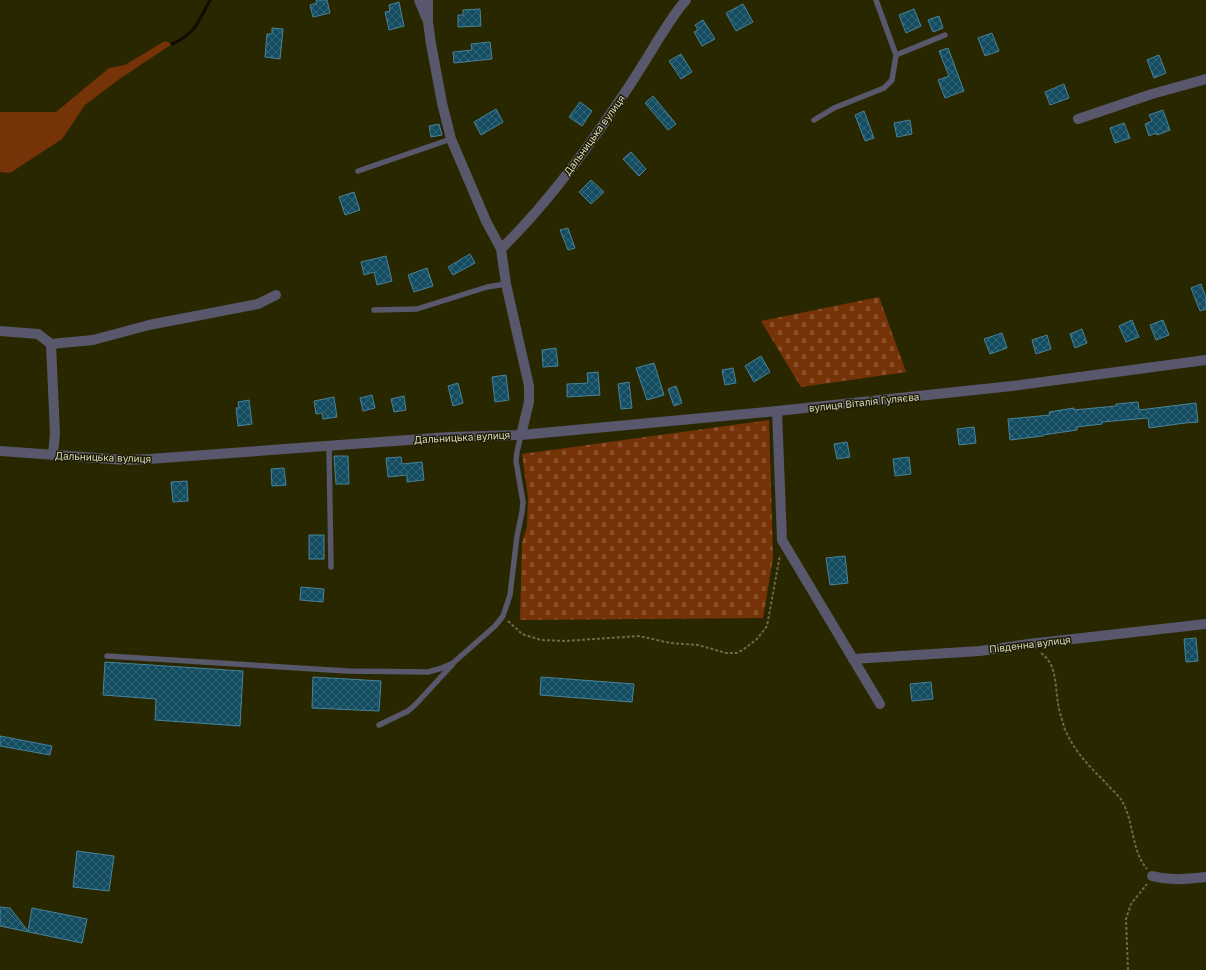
<svg xmlns="http://www.w3.org/2000/svg" width="1206" height="970" viewBox="0 0 1206 970" font-family="Inter,sans-serif">
<defs>
<pattern id="cemetery-stones" width="16" height="16" patternUnits="userSpaceOnUse"><rect width="16" height="16" fill="#763307"/><path d="M2 7V4a2 2 0 0 1 4 0v3zM10 15v-3a2 2 0 0 1 4 0v3z" fill="#895029"/></pattern>
<pattern id="building-cross-hatch" width="8" height="8" patternUnits="userSpaceOnUse"><rect width="8" height="8" fill="#144d62"/><path d="M0 0l8 8M0 8l8-8" fill="none" stroke="#356676"/></pattern>
</defs>
<rect width="100%" height="100%" fill="#292700"/>
<path fill="#763307" d="M165,41L172,44L118,80L85,105L62,139L10,173L0,172V112H56L109,68L125,65Z"/>
<g fill="url(#cemetery-stones)">
<path d="M879,297L906,372L801,387L761,321Z"/>
<path d="M769,420L773,558L763,618L520,620L522,543L527,526L528,497L522,454Z"/>
</g>
<g fill="none" stroke-linecap="round" stroke-linejoin="round">
<path stroke="#0e0d00" stroke-width="3" d="M172,44C195,34 199,21 210,0"/>
</g>
<g fill="url(#building-cross-hatch)" stroke="#48839b">
<path d="M316,0H327L330,13L313,17L310,5L317,3Z"/>
<path d="M399,2L404,26L389,30L385,12L390,11L389,5Z"/>
<path d="M743,4L753,22L736,31L726,13Z"/>
<path d="M480,9L481,26L458,27V15H463V10Z"/>
<path d="M914,9L921,26L906,33L899,15Z"/>
<path d="M939,16L943,28L933,32L928,20Z"/>
<path d="M703,20L715,39L702,46L694,32L698,30L695,25Z"/>
<path d="M272,28L283,29L280,59L265,57L267,34H272Z"/>
<path d="M992,33L999,51L985,56L978,38Z"/>
<path d="M490,42L492,59L454,63L453,52L472,50L471,44Z"/>
<path d="M948,48L964,91L945,98L938,80L949,76L939,51Z"/>
<path d="M681,54L692,72L681,79L669,61Z"/>
<path d="M1159,55L1166,73L1154,78L1147,60Z"/>
<path d="M1064,84L1069,98L1050,105L1045,92Z"/>
<path d="M653,96L676,124L668,130L645,103Z"/>
<path d="M580,102L592,111L582,126L569,117Z"/>
<path d="M496,109L503,122L481,135L474,122Z"/>
<path d="M1163,110L1170,130L1157,135L1156,133L1149,136L1145,124L1152,121L1149,115Z"/>
<path d="M864,111L874,138L865,141L855,115Z"/>
<path d="M910,120L912,134L897,137L894,123Z"/>
<path d="M1124,123L1130,138L1115,143L1110,128Z"/>
<path d="M439,124L442,135L431,137L429,126Z"/>
<path d="M631,152L646,169L639,176L623,159Z"/>
<path d="M591,180L604,192L591,204L579,192Z"/>
<path d="M354,192L360,210L345,215L339,197Z"/>
<path d="M568,228L575,248L568,250L560,230Z"/>
<path d="M470,254L475,263L453,275L448,267Z"/>
<path d="M386,256L392,281L377,285L374,272L364,275L361,262Z"/>
<path d="M427,268L433,286L414,292L408,275Z"/>
<path d="M1201,284L1206,298V309L1200,311L1191,288Z"/>
<path d="M1132,320L1139,337L1126,342L1119,326Z"/>
<path d="M1163,320L1169,335L1156,340L1150,325Z"/>
<path d="M1082,329L1087,343L1075,348L1070,334Z"/>
<path d="M1002,333L1007,348L990,354L984,339Z"/>
<path d="M1047,335L1051,349L1036,354L1032,340Z"/>
<path d="M556,348L558,366L543,367L542,350Z"/>
<path d="M761,356L770,372L754,382L745,366Z"/>
<path d="M654,363L664,395L647,400L636,368Z"/>
<path d="M733,368L736,383L725,385L722,370Z"/>
<path d="M598,372L600,395L567,397V384L588,383L587,373Z"/>
<path d="M506,375L509,400L495,402L492,377Z"/>
<path d="M629,382L632,408L621,409L618,384Z"/>
<path d="M458,383L463,403L453,406L448,386Z"/>
<path d="M676,386L682,403L674,406L668,389Z"/>
<path d="M372,395L375,408L363,411L360,398Z"/>
<path d="M404,396L406,410L394,412L391,399Z"/>
<path d="M334,397L337,417L323,419L322,413L316,414L314,401Z"/>
<path d="M249,400L252,424L238,426L236,408H239L238,402Z"/>
<path d="M1138,402L1139,410L1196,403L1198,422L1185,423L1149,428L1148,418L1102,422V424L1077,427V430L1043,435V436L1010,440L1008,419L1050,415L1049,412L1074,408V410L1116,406V404Z"/>
<path d="M974,427L976,443L959,445L957,429Z"/>
<path d="M847,442L850,457L837,459L834,444Z"/>
<path d="M334,456H348L349,484H336Z"/>
<path d="M401,457L402,464L422,462L424,480L407,482V475L388,477L386,458Z"/>
<path d="M909,457L911,474L895,476L893,459Z"/>
<path d="M284,468L286,485L272,486L271,469Z"/>
<path d="M187,481L188,501L173,502L171,482Z"/>
<rect x="309" y="535" width="15" height="24"/>
<path d="M845,556L848,583L830,585L826,558Z"/>
<path d="M301,587L324,589L323,602L300,600Z"/>
<path d="M1196,638L1198,661L1186,662L1184,639Z"/>
<path d="M105,662L243,671L240,726L155,720L156,699L103,695Z"/>
<path d="M313,677L381,681L379,711L312,708Z"/>
<path d="M541,677L634,684L632,702L540,695Z"/>
<path d="M931,682L933,699L912,701L910,684Z"/>
<path d="M0,736L52,746L50,755L0,746Z"/>
<path d="M77,851L114,856L109,891L73,887Z"/>
<path d="M0,907L10,908L28,931L32,908L87,919L82,943L0,926Z"/>
</g>
<g fill="none" stroke-linecap="round" stroke-linejoin="round">
<g stroke="#6b6a47" stroke-width="2" stroke-dasharray="3 2" stroke-linecap="butt">
<path d="M508,621L522,634L541,640L565,641L639,636L670,643L698,645L726,653H737L744,649L757,639L767,626L780,555"/>
<path d="M1041,653C1057,664 1055,686 1058,703C1059,711 1062,719 1064,727C1073,750 1089,766 1106,783C1110,788 1116,793 1120,798C1135,820 1130,849 1147,869"/>
<path d="M1128,970L1126,919L1131,904L1147,884"/>
</g>
<g stroke="#58576b" stroke-width="5.5">
<path d="M896,55L945,35"/>
<path d="M814,120L834,108L884,88L892,80L896,55L876,0"/>
<path d="M358,171L451,139"/>
<path d="M374,310L417,309L487,287L506,284"/>
<path d="M329,446L331,567"/>
<path d="M107,656L347,671L428,672L442,668L453,663L495,626L503,616L510,595L517,536L522,512L523,502L516,461L517,452L521,435"/>
<path d="M379,725L408,711L416,704L452,665"/>
</g>
<g stroke="#58576b" stroke-width="10">
<path d="M419,0L426,17"/>
<path d="M428,0V22L431,44L442,103L451,139L486,221L501,249"/>
<path d="M1078,119L1152,94L1206,79"/>
<path d="M0,331L38,334L51,344L93,340L149,325L258,304L276,295"/>
<path d="M51,344L55,434L53,454"/>
<path d="M777,411L782,540L880,704"/>
<path d="M521,435L777,411L1012,386L1206,360"/>
<path d="M0,451L125,460L149,459L449,437L521,435L529,402V386L506,284L501,249C545,206 583,155 617,104C632,83 645,61 658,40C667,26 675,12 686,0"/>
<path d="M853,659L980,651L1029,644L1206,624"/>
<path d="M1152,876C1171,881 1187,879 1206,877"/>
</g>
</g>
<g text-anchor="middle" stroke-width="3" stroke-linejoin="round" paint-order="stroke">
<g font-size="10" fill="#d5d5ba" stroke="#1e1d03">
<text transform="translate(594 135) rotate(-54)" y="4">Дальницька вулиця</text>
<text transform="translate(864 402) rotate(-6)" y="4">вулиця Віталія Гуляєва</text>
<text transform="translate(462 437) rotate(-3)" y="4">Дальницька вулиця</text>
<text transform="translate(103 457) rotate(2)" y="4">Дальницька вулиця</text>
<text transform="translate(1030 644) rotate(-7)" y="4">Південна вулиця</text>
</g>
</g>
</svg>
